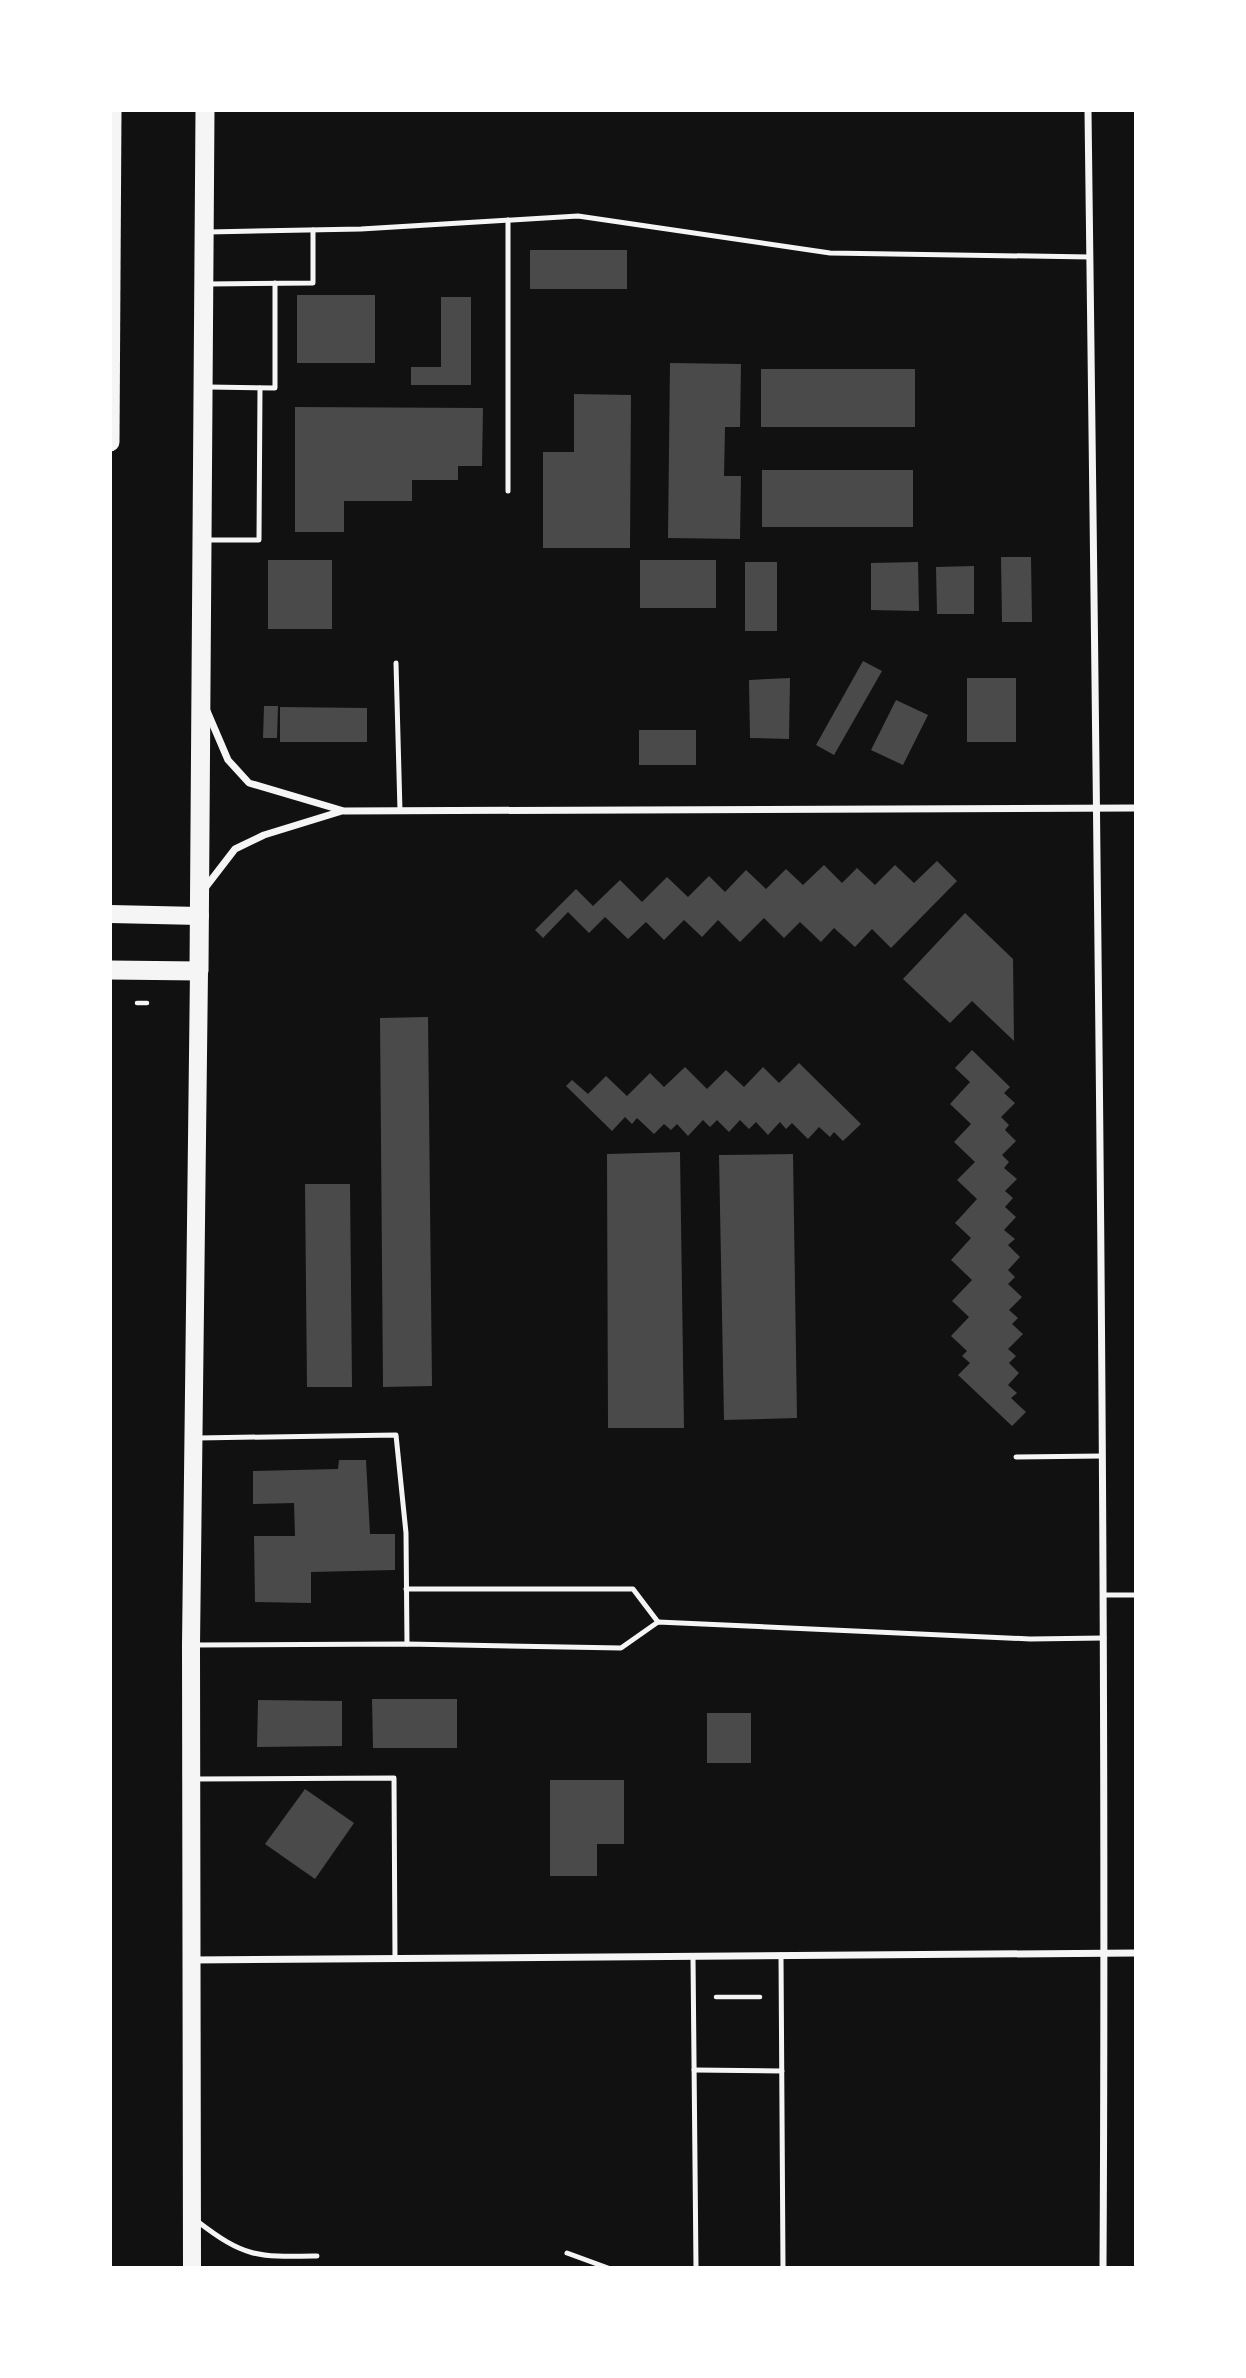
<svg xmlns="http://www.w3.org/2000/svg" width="1246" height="2378" viewBox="0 0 1246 2378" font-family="'Titillium Web',sans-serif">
<rect width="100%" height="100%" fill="#111"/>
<g fill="#4a4a4a">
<rect x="530" y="250" width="97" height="39"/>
<rect x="297" y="295" width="78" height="68"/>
<path d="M441,297H471V385H411V367H441Z"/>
<path d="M670,363L741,364L740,427H725L724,476H741L740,539L668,538Z"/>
<rect x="761" y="369" width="154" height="58"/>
<path d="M574,394L631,395L630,548H543V452H574Z"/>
<path d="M295,407L483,408L482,466H458V480H412V501H344V532H295Z"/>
<rect x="762" y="470" width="151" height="57"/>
<path d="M1001,557H1031L1032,622H1002Z"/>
<rect x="268" y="560" width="64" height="69"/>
<rect x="640" y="560" width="76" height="48"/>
<rect x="745" y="562" width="32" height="69"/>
<path d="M918,562L919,611L871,610V563Z"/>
<path d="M974,566V614H937L936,567Z"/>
<path d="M863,661L882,671L834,755L816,745Z"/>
<path d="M790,678L789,739L750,738L749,680Z"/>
<rect x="967" y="678" width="49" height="64"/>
<path d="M896,700L928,715L903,765L871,750Z"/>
<path d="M264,706H278L277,738H263Z"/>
<path d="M280,707L367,708V742H280Z"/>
<rect x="639" y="730" width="57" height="35"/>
<path d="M937,861L957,881L891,948L872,929L855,947L834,928L821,942L800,922L784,938L764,918L740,942L718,920L702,937L684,920L664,940L646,922L628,939L605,917L589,933L568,912L543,938L535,930L576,889L593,906L620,880L642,902L667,877L688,897L709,876L725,892L746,870L766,889L786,869L803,885L824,865L842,883L857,868L875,885L895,865L914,883Z"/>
<path d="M965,913L1013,959L1014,1041L972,1001L950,1023L903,979Z"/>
<path d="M428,1017L432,1386L383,1387L380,1018Z"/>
<path d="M972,1050L1010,1087L1004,1093L1015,1103L1001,1117L1009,1125L1005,1130L1016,1141L1002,1155L1009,1162L1004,1168L1017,1179L1005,1191L1013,1198L1005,1207L1016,1217L1004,1230L1015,1239L1008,1245L1020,1257L1008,1270L1015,1277L1008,1284L1022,1297L1009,1310L1018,1318L1012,1324L1023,1334L1008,1349L1016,1356L1009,1363L1019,1373L1008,1385L1017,1393L1011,1398L1026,1412L1012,1426L958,1375L970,1363L962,1356L967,1351L951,1336L969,1317L952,1301L972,1280L951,1260L971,1238L955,1223L977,1199L957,1180L975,1162L954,1142L971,1124L950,1104L970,1082L955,1068Z"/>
<path d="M799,1063L861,1124L843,1141L834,1132L830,1137L819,1127L808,1139L792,1123L786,1129L780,1122L768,1135L756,1122L749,1129L740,1120L729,1132L717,1120L710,1127L703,1120L688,1136L677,1124L671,1130L664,1124L654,1134L637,1118L632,1124L625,1117L612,1131L566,1086L572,1080L588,1094L606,1076L627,1096L650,1073L664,1087L685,1067L707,1089L726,1070L744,1087L763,1067L779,1083Z"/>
<path d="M680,1152L684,1428H608L607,1154Z"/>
<path d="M793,1154L797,1418L724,1420L719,1155Z"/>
<path d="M305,1184H350L352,1387H307Z"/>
<path d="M339,1460H366L370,1534H395V1570L311,1572V1603L255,1602L254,1536H295L294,1503L253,1504V1471L338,1469Z"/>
<path d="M372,1699H457V1748H373Z"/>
<path d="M258,1700L342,1701V1746L257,1747Z"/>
<rect x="707" y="1713" width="44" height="50"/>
<path d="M550,1780H624V1844H597V1876H550Z"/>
<path d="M305,1789L354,1823L315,1879L265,1844Z"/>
</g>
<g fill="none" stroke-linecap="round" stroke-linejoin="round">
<g stroke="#f5f5f5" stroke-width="4.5">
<path d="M137,1003H147"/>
<path d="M716,1997H760"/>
</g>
<g stroke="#f5f5f5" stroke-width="5">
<path d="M508,220V491"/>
<path d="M208,232L361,229L578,216L830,253L1090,257"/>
<path d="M208,284L313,283V230"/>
<path d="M208,387L275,388V283"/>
<path d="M207,540H259L260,388"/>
<path d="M396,663L400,811"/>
<path d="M198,1438L396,1435L406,1533L407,1644"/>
<path d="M1016,1457L1102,1456"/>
<path d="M406,1589H633L658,1622"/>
<path d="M1103,1595H1136"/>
<path d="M194,1645L407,1644L621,1648L658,1622L1030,1639L1104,1638"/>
<path d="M194,1779L394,1778L395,1958"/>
<path d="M781,1955L783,2268"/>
<path d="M693,1956L696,2268"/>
<path d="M694,2070L782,2071"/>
<path d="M197,2221C245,2258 257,2257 317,2256"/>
<path d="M567,2253L608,2268"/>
</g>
<g stroke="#f5f5f5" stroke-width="7">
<path d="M1088,110C1097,829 1107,1549 1103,2268"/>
<path d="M207,711L228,760L249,783L344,811L1136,808"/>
<path d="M205,888L235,849L264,835L342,811"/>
<path d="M191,1960L1136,1953"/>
</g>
<g stroke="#f5f5f5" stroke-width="18">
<path d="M110,914L200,916"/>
<path d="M192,2268L191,1645L199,971"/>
</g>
<g stroke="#f5f5f5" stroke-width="19">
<path d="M110,442L112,110"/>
<path d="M110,970L199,971L205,110"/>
</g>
</g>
<rect width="1246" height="2378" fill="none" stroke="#ffffff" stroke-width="224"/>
</svg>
